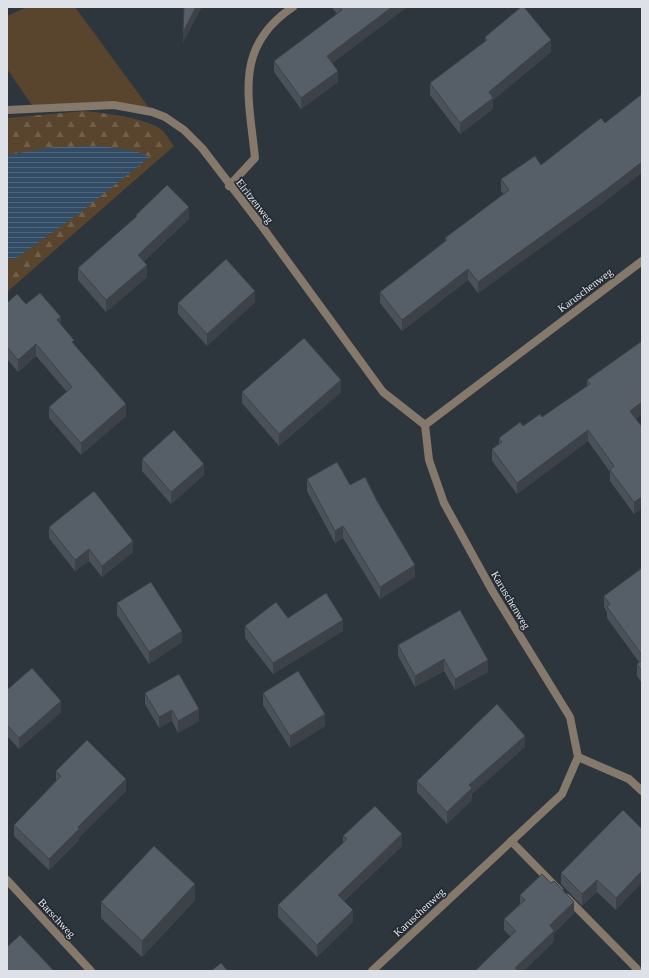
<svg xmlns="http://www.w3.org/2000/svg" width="649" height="978" viewBox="0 0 649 978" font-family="Georgia,serif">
<defs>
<pattern id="forest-firs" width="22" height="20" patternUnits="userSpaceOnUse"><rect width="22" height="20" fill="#59452d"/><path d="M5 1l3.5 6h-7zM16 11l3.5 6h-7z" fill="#70604b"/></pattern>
<pattern id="water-rules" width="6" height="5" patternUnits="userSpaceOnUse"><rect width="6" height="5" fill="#334c66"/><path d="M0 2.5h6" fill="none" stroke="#50667c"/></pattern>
</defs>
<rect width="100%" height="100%" fill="#2d353d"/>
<path fill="url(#forest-firs)" d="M85,111C104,113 149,118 163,131C167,135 170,142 174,146L7,292V118Z"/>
<path fill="#59452d" d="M27,7H75L152,112L114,105L34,108L7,69V16Z"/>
<path fill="url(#water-rules)" d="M103,146L138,152L150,157L77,215L15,259H7V155L54,147Z"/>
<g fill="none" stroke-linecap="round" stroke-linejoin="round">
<g stroke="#85796c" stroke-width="8">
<path d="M229,186L255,158C249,97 233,47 293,7"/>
<path d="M511,841L559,890"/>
<path d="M567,898L637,969"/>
</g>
<g stroke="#85796c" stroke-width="8">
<path d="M7,110L114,105L152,112L165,117L184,130L202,148L261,225L383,392L425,425"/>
<path d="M578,757L629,779L642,791"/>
<path d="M7,880L91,971"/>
<path d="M372,971L562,794L578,757L570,717L493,592L444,503L429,460L425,425L642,261"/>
</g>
</g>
<g fill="#4a5159">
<path d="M333,7H407L332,63L338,82L301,109L274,72V61L337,14L333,9Z"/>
<path d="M485,37L551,52L493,100V109L460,134L430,95V83L485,41Z"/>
<path d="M541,165L607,200L478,293L468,280L402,331L380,303V292L445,241V238L504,194L501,191V179Z"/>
<path d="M136,215L189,219L143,262L147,277L106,312L78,280V268L136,217Z"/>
<path d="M255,302L207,346L178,314V303Z"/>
<path d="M7,303L26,304L61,324L74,344L126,416L81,455L49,418V407L67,392L36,356L18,372L7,359Z"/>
<path d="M642,341V414L636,419L642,427V508L634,514L610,481V472L588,441L517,494L492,461V449L499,444V438L542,417L587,386V380Z"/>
<path d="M242,392H341L279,446L242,403Z"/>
<path d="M142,459L204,475L171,504L142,471Z"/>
<path d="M307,479L350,485L377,501L415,577L380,599L343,538L335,543L307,491Z"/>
<path d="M49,527L133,552L102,577L89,561L75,571L49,538Z"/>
<path d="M642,568V683L637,676V664L639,662L607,618V612L604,607V596Z"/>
<path d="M117,603L182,642L149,664L117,615Z"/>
<path d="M288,618L343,631L273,674L245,638V626Z"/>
<path d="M398,645L488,672L455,690L444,671L415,687L398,656Z"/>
<path d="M7,690L61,712L19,749L7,736Z"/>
<path d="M145,693L199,721L178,733L172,721L159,728L145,704Z"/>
<path d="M263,693L325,726L290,748L263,705Z"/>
<path d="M525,747L472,794V800L447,824L417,792V781Z"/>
<path d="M56,771L126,791L79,837V840L49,870L14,836V825L56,782Z"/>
<path d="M623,810L616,910L597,892L582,906L561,884V873Z"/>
<path d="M343,836L402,846L344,901L353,922L317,957L278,917V905L343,843Z"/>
<path d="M520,895L574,913L554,933V942L510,936L504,930V919L520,904Z"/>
<path d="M195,900L142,957L101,918V902Z"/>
</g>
<g fill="#3c4248">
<path d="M196,7H202L183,43V32Z"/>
<path d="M392,7H407L327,67V56Z"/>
<path d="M551,40V52L493,100V109L460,134V123L489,92Z"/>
<path d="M338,71V82L301,109V98Z"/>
<path d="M642,162V173L607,200L478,293V282Z"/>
<path d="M189,207V219L138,267V255Z"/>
<path d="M147,265V277L106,312V300Z"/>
<path d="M468,269V280L402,331V320Z"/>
<path d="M255,291V302L207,346V334Z"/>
<path d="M61,317V329L57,320Z"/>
<path d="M36,344V356L18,372V360Z"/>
<path d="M341,380V392L279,446V434Z"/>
<path d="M642,402V414L630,423V411Z"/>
<path d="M126,404V416L81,455V443Z"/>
<path d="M588,430V441L517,494V483Z"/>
<path d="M204,464V475L171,504V492Z"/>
<path d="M642,497V508L634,514V502Z"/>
<path d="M343,526V538L335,543V531Z"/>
<path d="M133,541V552L102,577V566Z"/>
<path d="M89,549V561L75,571V560Z"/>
<path d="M415,565V577L380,599V587Z"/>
<path d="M343,620V631L273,674V663Z"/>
<path d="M182,631V642L149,664V652Z"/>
<path d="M444,659V671L415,687V676Z"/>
<path d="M488,660V672L455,690V679Z"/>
<path d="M61,701V712L19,749V738Z"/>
<path d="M199,709V721L178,733V721Z"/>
<path d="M172,710V721L159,728V717Z"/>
<path d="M325,714V726L290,748V736Z"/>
<path d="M525,736V747L472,794V800L447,824V812L469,785Z"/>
<path d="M126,779V791L79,837V840L49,870V859L78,827Z"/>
<path d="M402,834V846L338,906V895Z"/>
<path d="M642,871V883L616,910V898Z"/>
<path d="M597,880V892L582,906V894Z"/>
<path d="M195,884V900L142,957V941Z"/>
<path d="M574,902V913L554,933V942L524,971H515V968L550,925Z"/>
<path d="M353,910V922L317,957V945Z"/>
</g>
<g fill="#565e67" stroke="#3c4248">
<path d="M184,7H196L183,32Z"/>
<path d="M340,7H392L327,56L338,71L301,98L274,61L342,10Z"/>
<path d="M521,7H524L551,40L489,92L493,98L460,123L430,83L487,40L485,37Z"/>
<path d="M642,94V162L607,189L478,282L468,269L402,320L380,292L447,240L445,238L509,190L501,179L535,156L541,165L601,118L605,123Z"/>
<path d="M167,185L189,207L138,255L147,265L106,300L78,268L137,216L136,215Z"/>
<path d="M226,259L255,291L207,334L178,303Z"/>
<path d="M40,293L61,317L57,320L74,340L72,342L126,404L81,443L49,407L72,387L36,344L18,360L7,347V303L17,294L26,304Z"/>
<path d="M304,338L341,380L279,434L242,392Z"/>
<path d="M642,341V402L630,411L642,427V497L634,502L610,470L614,466L588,430L517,483L492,449L502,442L499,438L520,422L523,426L540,414L542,417L590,384L587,380Z"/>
<path d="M174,430L204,464L171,492L142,459Z"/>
<path d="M337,462L350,485L365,477L377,501L415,565L380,587L343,526L335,531L307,479Z"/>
<path d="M94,491L133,541L102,566L89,549L75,560L49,527Z"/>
<path d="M642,568V655L607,607L610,604L604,596Z"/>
<path d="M151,582L182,631L149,652L117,603Z"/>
<path d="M326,593L343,620L273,663L245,626L276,602L288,618Z"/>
<path d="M460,610L488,660L455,679L444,659L415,676L398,645Z"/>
<path d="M642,660V671L637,664Z"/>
<path d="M32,668L61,701L19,738L7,725V690Z"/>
<path d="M298,671L325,714L290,736L263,693Z"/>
<path d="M179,674L199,709L178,721L172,710L159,717L145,693Z"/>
<path d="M497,704L525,736L469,785L472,788L447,812L417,781Z"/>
<path d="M87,740L126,779L78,827L79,829L49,859L14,825L61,776L56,771Z"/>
<path d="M375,806L402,834L338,895L353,910L317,945L278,905L347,839L343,836Z"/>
<path d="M623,810L642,829V871L616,898L597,880L582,894L561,873Z"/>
<path d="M154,846L195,884L142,941L101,902Z"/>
<path d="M542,874L551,883L554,881L574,902L550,925L554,931L515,968L518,971H475L516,931L504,919L525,900L520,895Z"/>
<path d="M20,935L54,971H7V947Z"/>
<path d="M221,963L228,971H211Z"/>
</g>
<g text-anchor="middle" stroke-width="3.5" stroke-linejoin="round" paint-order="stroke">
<g font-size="11" fill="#dee2e8" stroke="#242b33">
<text transform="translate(255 201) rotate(52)" y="4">Elritzenweg</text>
<text transform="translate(585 290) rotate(-37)" y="4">Karuschenweg</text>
<text transform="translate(511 600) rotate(59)" y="4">Karuschenweg</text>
<text transform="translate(419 912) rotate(-43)" y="4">Karuschenweg</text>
<text transform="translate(57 918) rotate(47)" y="4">Barschweg</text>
</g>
</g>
<rect width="649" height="978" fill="none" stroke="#dee2e8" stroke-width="16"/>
</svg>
